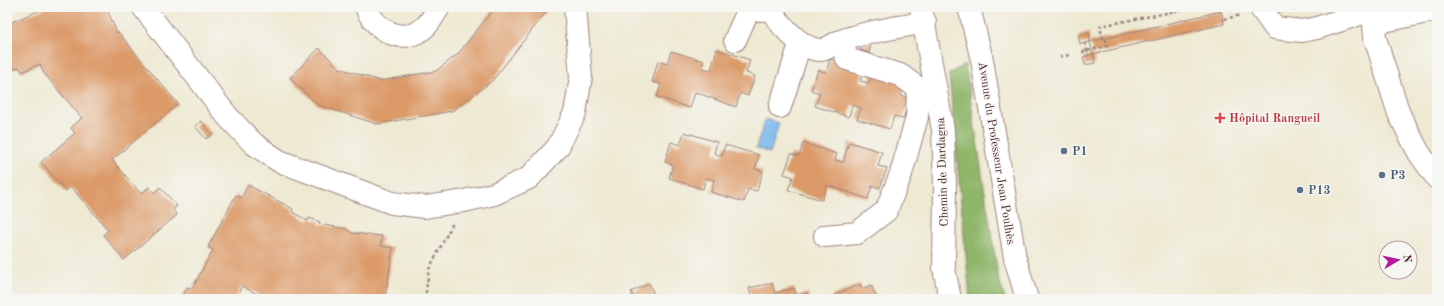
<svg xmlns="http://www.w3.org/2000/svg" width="1444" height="306" viewBox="0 0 1444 306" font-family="'Old Standard TT',serif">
<rect width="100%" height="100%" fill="#f6f6f2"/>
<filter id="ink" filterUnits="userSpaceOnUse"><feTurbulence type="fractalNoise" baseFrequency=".025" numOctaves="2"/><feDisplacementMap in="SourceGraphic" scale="8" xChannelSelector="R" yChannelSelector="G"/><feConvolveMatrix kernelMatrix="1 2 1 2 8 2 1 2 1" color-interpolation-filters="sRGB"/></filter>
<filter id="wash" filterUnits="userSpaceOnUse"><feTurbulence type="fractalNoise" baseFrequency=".012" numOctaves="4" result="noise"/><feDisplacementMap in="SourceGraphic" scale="16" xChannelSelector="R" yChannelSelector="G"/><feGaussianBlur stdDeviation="0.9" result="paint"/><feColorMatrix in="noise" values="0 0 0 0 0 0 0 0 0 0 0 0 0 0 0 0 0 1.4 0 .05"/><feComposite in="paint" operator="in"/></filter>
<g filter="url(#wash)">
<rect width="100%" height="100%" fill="#eee9d2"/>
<path fill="#b6d47b" stroke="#807a53" d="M1272,7H1323L1316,9L1275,14Z"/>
<path fill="#90b66b" stroke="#6d6a4b" d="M965,64L998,276L1005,299H970L949,74Z"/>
<path fill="#7ab8ed" stroke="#626c8c" d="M765,119L779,123L770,153L756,148Z"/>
<g id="blocks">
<g fill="#db9a67">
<path d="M48,7H106L117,33L118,32L178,104L112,160L141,194L149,187L154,193L160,187L177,206L173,210L177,215L124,260L103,235L108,230L71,187L66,191L41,162L75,133L71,128L82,118L43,72L40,64L22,72L19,67L7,71V24Z"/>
<path d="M495,7H550L492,81L452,111L377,124L318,105L290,78L319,48L339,68L380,81L436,71L458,54Z"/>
<path d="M1221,11L1224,24L1093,54L1090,42Z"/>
<path d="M1089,33L1090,42L1080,44L1078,35Z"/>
<path d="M863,41L871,44L869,53L860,50Z"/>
<path d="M717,49L750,60L746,73L755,76L748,96L740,93L736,107L695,92L690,108L657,97L661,84L652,82L658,61L667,64L671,51L704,61L702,68L711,70Z"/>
<path d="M1093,54L1095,63L1085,65L1083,57Z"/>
<path d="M830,59L864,70L860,81L869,83L872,72L905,83L901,96L910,99L903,119L894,116L890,129L857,119L861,108L852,105L849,117L815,106L820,93L811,90L818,70L826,72Z"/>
<path d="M201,121L212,134L206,139L195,126Z"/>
<path d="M684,132L717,142L714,153L722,156L725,145L759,155L755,169L763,171L757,191L748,189L744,202L711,192L714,180L706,178L703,189L669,178L673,165L665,162L671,142L680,145Z"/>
<path d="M849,142L882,152L878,166L887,168L880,188L872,186L868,199L827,185L822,200L788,190L793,177L784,174L791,154L799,156L803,143L837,154L835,160L843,162Z"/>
<path d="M248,185L293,209L292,212L308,221L309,218L320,222L319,224L347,229V230L352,233L382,236L381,246L393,248L385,298L266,299L242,286L235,299L181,298L188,287L192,289L213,250L208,247L236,195L241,198Z"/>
<path d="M649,283L656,299H626L633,295L631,292Z"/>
<path d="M772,283L775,293L794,288L797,296L808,293L809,299H752L749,288Z"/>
<path d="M860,284L862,289L871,285L877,299H833L832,296Z"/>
</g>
</g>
</g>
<g filter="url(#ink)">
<use href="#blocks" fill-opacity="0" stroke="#9c847e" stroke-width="1"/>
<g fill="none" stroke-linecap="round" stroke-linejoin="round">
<defs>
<g id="minor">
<path d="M143,7L228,117L254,144L279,161L392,203L425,207L464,201L494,194L529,178L558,147L575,113L581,77L575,7"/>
<path d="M366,7C375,30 402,46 424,28C431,22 434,14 439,7"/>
<path d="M771,7C776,23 802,49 819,50C825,51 835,43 841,41C867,31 897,28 925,22"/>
<path d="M921,7L943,130L945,187L944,268L950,299"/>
<path d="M969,7L982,60L1015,258L1027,299"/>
<path d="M1260,7L1275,28L1302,31L1317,28L1369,11"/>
<path d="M1368,7L1374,23L1375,38L1399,114L1419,153L1437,178"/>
<path d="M1374,23L1437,10"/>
<path d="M735,40L748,11L771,9"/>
<path d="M780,107L800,44"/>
<path d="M825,236L857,233L886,211L901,174L917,117L918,88L900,75L847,59L842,41"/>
</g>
</defs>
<use href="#minor" stroke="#9c847e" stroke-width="24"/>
<g stroke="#9c847e" stroke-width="2.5" stroke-dasharray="3 3" stroke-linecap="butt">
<path d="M1224,19L1241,15"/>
<path d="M1085,43L1088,55"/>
<path d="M1082,52L1107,46L1105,37H1102L1100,26L1197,7"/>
<path d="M1060,57L1069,55"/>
<path d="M425,299L429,269L453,223"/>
</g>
<use href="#minor" stroke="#fff" stroke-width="22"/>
</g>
</g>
<path fill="#e0444e" stroke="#f6f6f2" stroke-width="1.5" d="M1218 112h4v4h4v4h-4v4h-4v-4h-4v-4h4z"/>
<g fill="#5c6f8a" stroke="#f6f6f2" stroke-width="1.5">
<circle cx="1064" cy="151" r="4"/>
<circle cx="1382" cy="175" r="4"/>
<circle cx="1300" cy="190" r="4"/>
</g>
<g text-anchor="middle" stroke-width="3" stroke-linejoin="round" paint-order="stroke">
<g font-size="12" font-weight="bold" fill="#be3a42" stroke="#f6f6f2" text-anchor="start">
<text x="1229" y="122">Hôpital Rangueil</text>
</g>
<g font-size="12" font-weight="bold" fill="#4e5e75" stroke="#f6f6f2" text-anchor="start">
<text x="1072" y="155">P1</text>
<text x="1390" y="179">P3</text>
<text x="1308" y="194">P13</text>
</g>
<g font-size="12" fill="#4a1f2b" stroke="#f6f6f2">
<text transform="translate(997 153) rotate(81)" y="4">Avenue du Professeur Jean Poulhès</text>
<text transform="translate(942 172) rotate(-92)" y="4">Chemin de Dardagna</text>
</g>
</g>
<rect width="1444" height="306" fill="none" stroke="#f6f6f2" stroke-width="24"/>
<g transform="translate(1398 260) rotate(81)"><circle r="19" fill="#f6f6f2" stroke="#b1a0a2"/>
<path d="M0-3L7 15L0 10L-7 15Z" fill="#b5179e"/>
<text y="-6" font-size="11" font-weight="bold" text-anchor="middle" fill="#4a1f2b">N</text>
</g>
</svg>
